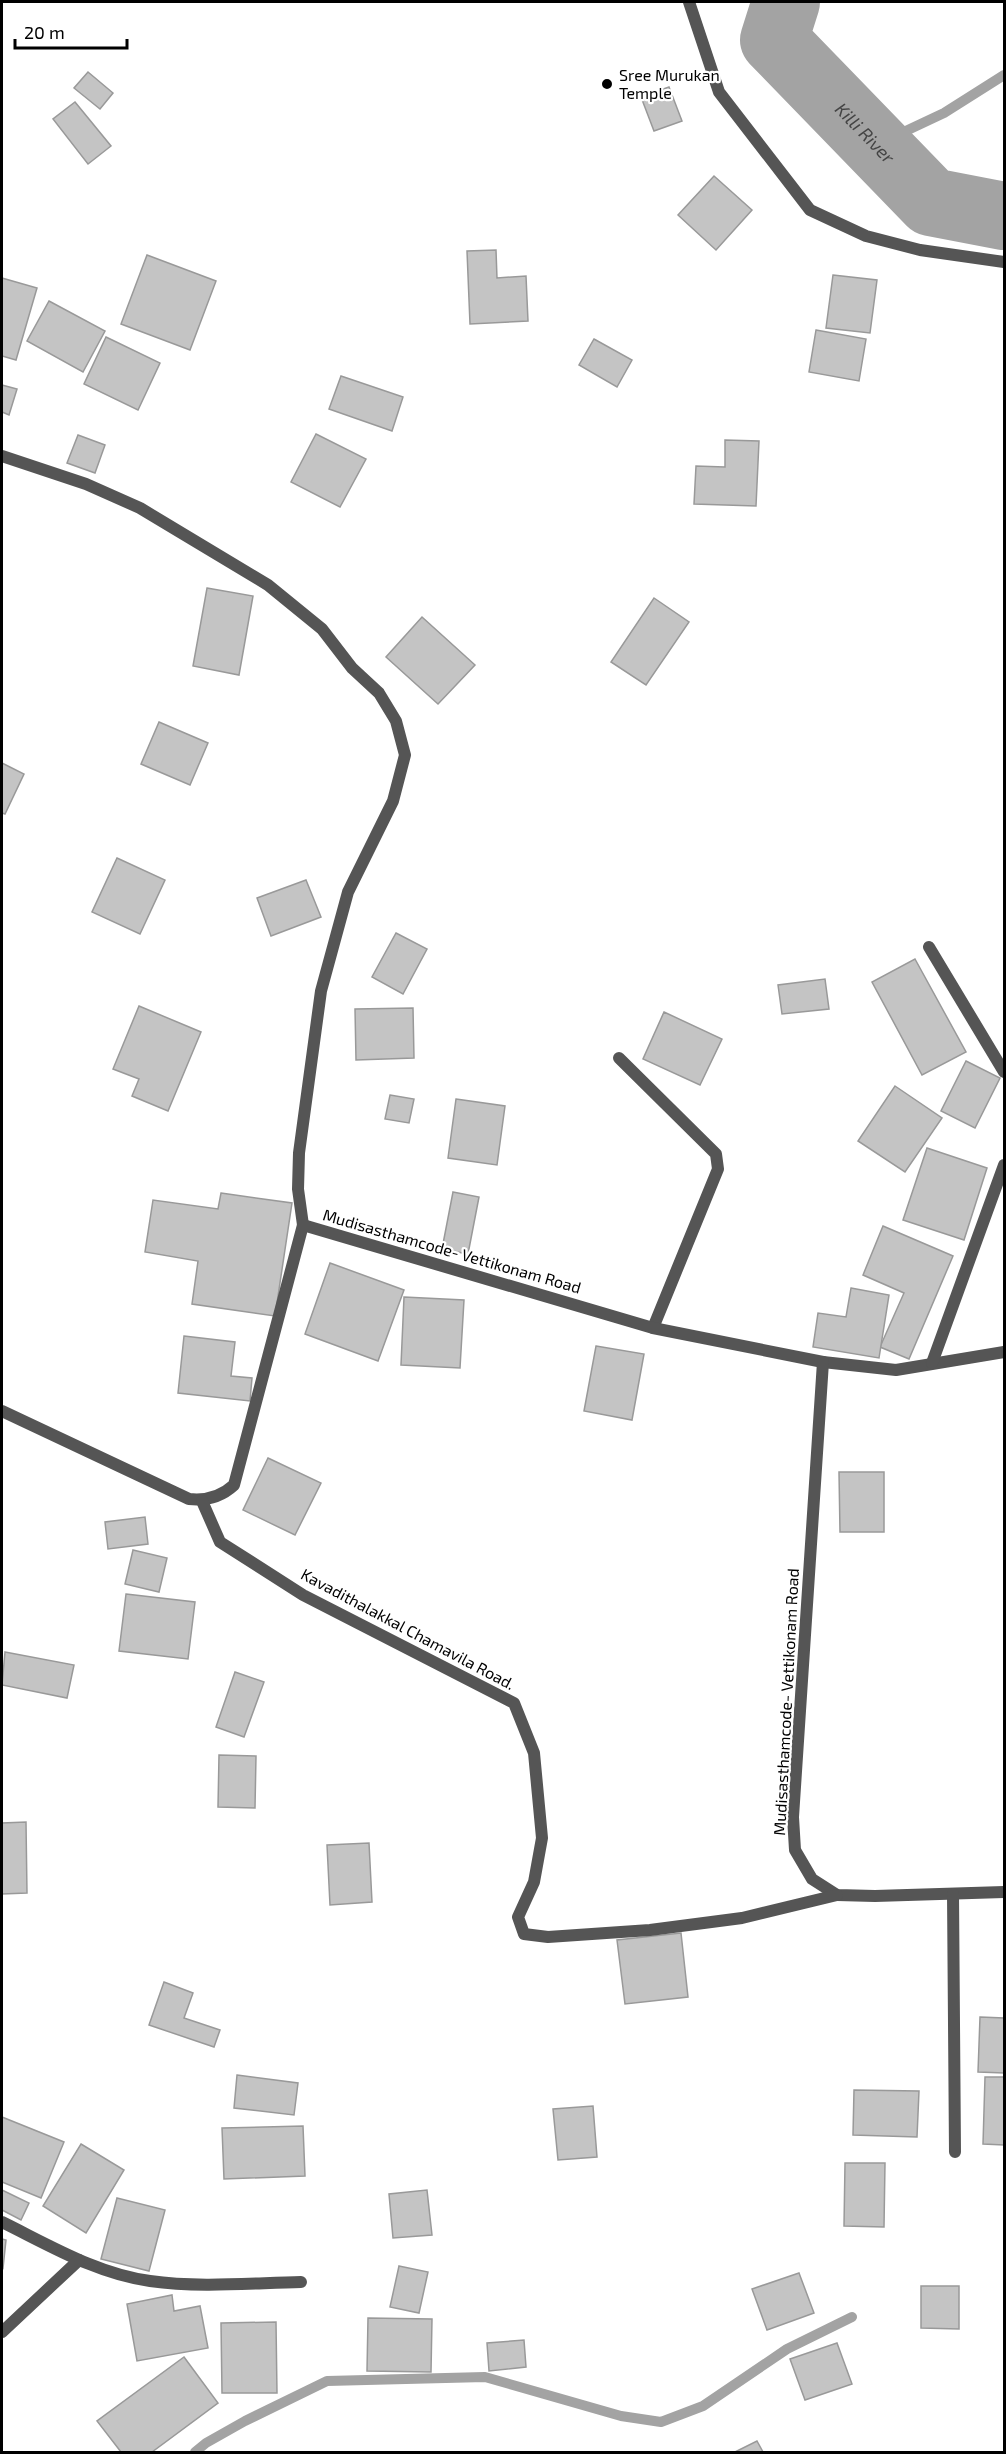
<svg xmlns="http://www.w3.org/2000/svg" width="1006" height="2454" viewBox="0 0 1006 2454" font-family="'Exo 2',sans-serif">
<rect width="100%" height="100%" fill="#fff"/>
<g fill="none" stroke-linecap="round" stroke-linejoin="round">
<g stroke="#a3a3a3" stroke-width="10">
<path d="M876,145L944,113L1004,75"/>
<path d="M195,2452L206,2443L245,2421L327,2381L485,2377L621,2416L661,2422L703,2406L787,2349L852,2317"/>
</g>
<path stroke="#a3a3a3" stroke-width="68" id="s1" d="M786,2L774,40L931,202L1004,216"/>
</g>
<g fill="#c4c4c4" stroke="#999" stroke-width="1.5">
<path d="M88,72L113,93L100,109L74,88Z"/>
<path d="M669,87L682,121L654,131L641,97Z"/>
<path d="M75,102L111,146L88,164L53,119Z"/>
<path d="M714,176L752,210L716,250L678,215Z"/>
<path d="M496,250L497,278L526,276L528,321L470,324L467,251Z"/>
<path d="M147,255L216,281L190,350L121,324Z"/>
<path d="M833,275L877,280L870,333L826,328Z"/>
<path d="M2,278L37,288L16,360L2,356Z"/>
<path d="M49,301L105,331L83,372L27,341Z"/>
<path d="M816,330L866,339L859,381L809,372Z"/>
<path d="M106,337L160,363L138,410L84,384Z"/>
<path d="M594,339L632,360L617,387L579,365Z"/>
<path d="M341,376L403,397L392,431L329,409Z"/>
<path d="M2,385L17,389L9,415L2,412Z"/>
<path d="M316,434L366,459L340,507L291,482Z"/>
<path d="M78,435L105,445L95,473L67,463Z"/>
<path d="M725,440L759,441L756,506L694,504L696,466L725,467Z"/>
<path d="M207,588L253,596L239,675L193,666Z"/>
<path d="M654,598L689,622L646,685L611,662Z"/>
<path d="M422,617L475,665L438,704L386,657Z"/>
<path d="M159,722L208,743L190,785L141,764Z"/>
<path d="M2,763L24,774L5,814L2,813Z"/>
<path d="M117,858L165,880L140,934L92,912Z"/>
<path d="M306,880L321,917L271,936L257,898Z"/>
<path d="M396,933L427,949L403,994L372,977Z"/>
<path d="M915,959L966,1052L922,1075L872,982Z"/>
<path d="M825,979L829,1009L782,1014L778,985Z"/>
<path d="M139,1006L201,1032L168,1111L132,1096L139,1079L113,1069Z"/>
<path d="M413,1008L414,1058L356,1060L355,1009Z"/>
<path d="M664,1012L722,1039L700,1085L643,1059Z"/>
<path d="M966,1061L1000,1078L975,1128L941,1111Z"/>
<path d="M895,1086L942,1118L905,1172L858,1141Z"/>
<path d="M390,1095L414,1099L409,1123L385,1119Z"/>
<path d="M456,1099L505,1106L497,1165L448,1158Z"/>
<path d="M927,1148L987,1168L964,1240L903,1220Z"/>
<path d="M453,1192L479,1197L468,1254L442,1249Z"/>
<path d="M221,1193L292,1203L275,1316L192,1304L198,1261L145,1252L153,1200L218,1209Z"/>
<path d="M883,1226L953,1256L909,1359L880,1347L904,1293L863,1275Z"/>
<path d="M330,1263L404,1290L378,1361L305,1334Z"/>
<path d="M851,1288L889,1295L879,1358L813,1347L818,1313L846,1317Z"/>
<path d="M404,1297L464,1300L460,1368L401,1365Z"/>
<path d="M184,1336L235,1342L231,1376L252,1378L250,1401L178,1393Z"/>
<path d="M596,1346L644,1354L632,1420L584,1411Z"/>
<path d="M268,1458L321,1483L295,1535L243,1510Z"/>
<path d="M839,1472H884V1532H840Z"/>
<path d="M145,1517L148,1544L108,1549L105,1522Z"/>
<path d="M133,1550L167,1558L159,1592L125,1584Z"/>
<path d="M126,1594L195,1602L188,1659L119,1651Z"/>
<path d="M5,1652L74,1665L67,1698L2,1685Z"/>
<path d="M235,1672L264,1682L244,1737L216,1727Z"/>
<path d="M219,1755L256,1756L255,1808L218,1807Z"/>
<path d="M26,1822L27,1893L2,1894V1823Z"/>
<path d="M369,1843L372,1902L330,1905L327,1845Z"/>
<path d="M681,1933L688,1997L625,2004L617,1940Z"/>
<path d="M164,1982L193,1993L184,2018L220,2030L214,2047L149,2025Z"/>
<path d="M980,2017L1004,2018V2073L978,2072Z"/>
<path d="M237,2075L298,2083L294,2115L234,2108Z"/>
<path d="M985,2077H1004V2145L983,2144Z"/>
<path d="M854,2090L919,2091L917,2137L853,2135Z"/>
<path d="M593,2106L597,2157L558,2160L553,2109Z"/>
<path d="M2,2117L64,2142L41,2198L2,2182Z"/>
<path d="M303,2126L305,2176L224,2179L222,2128Z"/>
<path d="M81,2144L124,2170L86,2233L43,2206Z"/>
<path d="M845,2163H885L884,2227L844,2226Z"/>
<path d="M2,2190L29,2203L21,2220L2,2210Z"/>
<path d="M427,2190L432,2235L393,2238L389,2194Z"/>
<path d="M117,2198L165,2210L149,2271L101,2259Z"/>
<path d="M2,2239L6,2240L3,2268L2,2267Z"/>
<path d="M399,2266L428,2272L419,2313L390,2307Z"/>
<path d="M799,2273L814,2313L767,2330L752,2289Z"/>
<path d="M921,2286H959V2329L921,2328Z"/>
<path d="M172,2295L174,2311L200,2306L208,2348L137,2361L127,2304Z"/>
<path d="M368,2318L432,2319L431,2372L367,2371Z"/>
<path d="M276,2322L277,2393H222L221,2323Z"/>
<path d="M524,2340L526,2367L489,2371L487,2343Z"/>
<path d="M837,2343L852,2384L805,2400L790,2359Z"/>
<path d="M184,2357L218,2403L152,2452H121L97,2421Z"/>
<path d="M757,2441L763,2452H735Z"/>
</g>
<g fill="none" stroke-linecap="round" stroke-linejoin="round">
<g stroke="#555" stroke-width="12">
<path d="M689,2L719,92L810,210L866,236L920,250L1004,262"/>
<path d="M2,456L86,484L140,508L268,585L322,629L352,668L379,693L396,721L405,755L393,801L348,892L321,991L299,1153L298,1189L303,1225"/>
<path d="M929,947L1004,1072"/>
<path d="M619,1058L716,1154L718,1169L653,1328"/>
<path d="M823,1362L896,1370L1004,1352"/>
<path d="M932,1363L1004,1165"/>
<path d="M2,1411L189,1499C207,1501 221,1497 234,1485L303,1225L653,1328L823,1362L793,1817L795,1850L812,1879L837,1895L875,1896L1004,1892"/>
<path d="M202,1501L220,1542L303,1595L514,1703L534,1753L542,1838L534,1882L518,1917L524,1934L548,1937L650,1930L742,1918L837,1895"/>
<path d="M953,1894L955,2152"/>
<path d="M2,2222C49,2245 97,2274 150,2281C199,2288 252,2283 301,2282"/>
<path d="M2,2332L79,2260"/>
</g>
</g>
<circle fill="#000" stroke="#fff" stroke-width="2" cx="607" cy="84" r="6"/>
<g text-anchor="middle" stroke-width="4.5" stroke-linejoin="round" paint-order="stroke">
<g font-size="16" fill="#000" stroke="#fff" text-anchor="start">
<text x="619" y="81">Sree Murukan<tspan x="619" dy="18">Temple</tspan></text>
</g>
<g font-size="16" fill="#000" stroke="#fff">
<text transform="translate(452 1251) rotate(16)" y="6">Mudisasthamcode- Vettikonam Road</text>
<text transform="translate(408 1629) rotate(28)" y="6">Kavadithalakkal Chamavila Road.</text>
<text transform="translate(786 1702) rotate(-87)" y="6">Mudisasthamcode- Vettikonam Road</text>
</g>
<g font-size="18" font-style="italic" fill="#444" stroke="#fff">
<text dy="6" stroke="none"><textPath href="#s1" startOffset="170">Killi River</textPath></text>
</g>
</g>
<rect width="1006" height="2454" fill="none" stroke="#000000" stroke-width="6"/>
<path d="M15 39v9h112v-9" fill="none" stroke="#000000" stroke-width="3"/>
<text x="24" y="39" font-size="18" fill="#000000" stroke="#ffffff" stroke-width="4.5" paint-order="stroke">20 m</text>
</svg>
